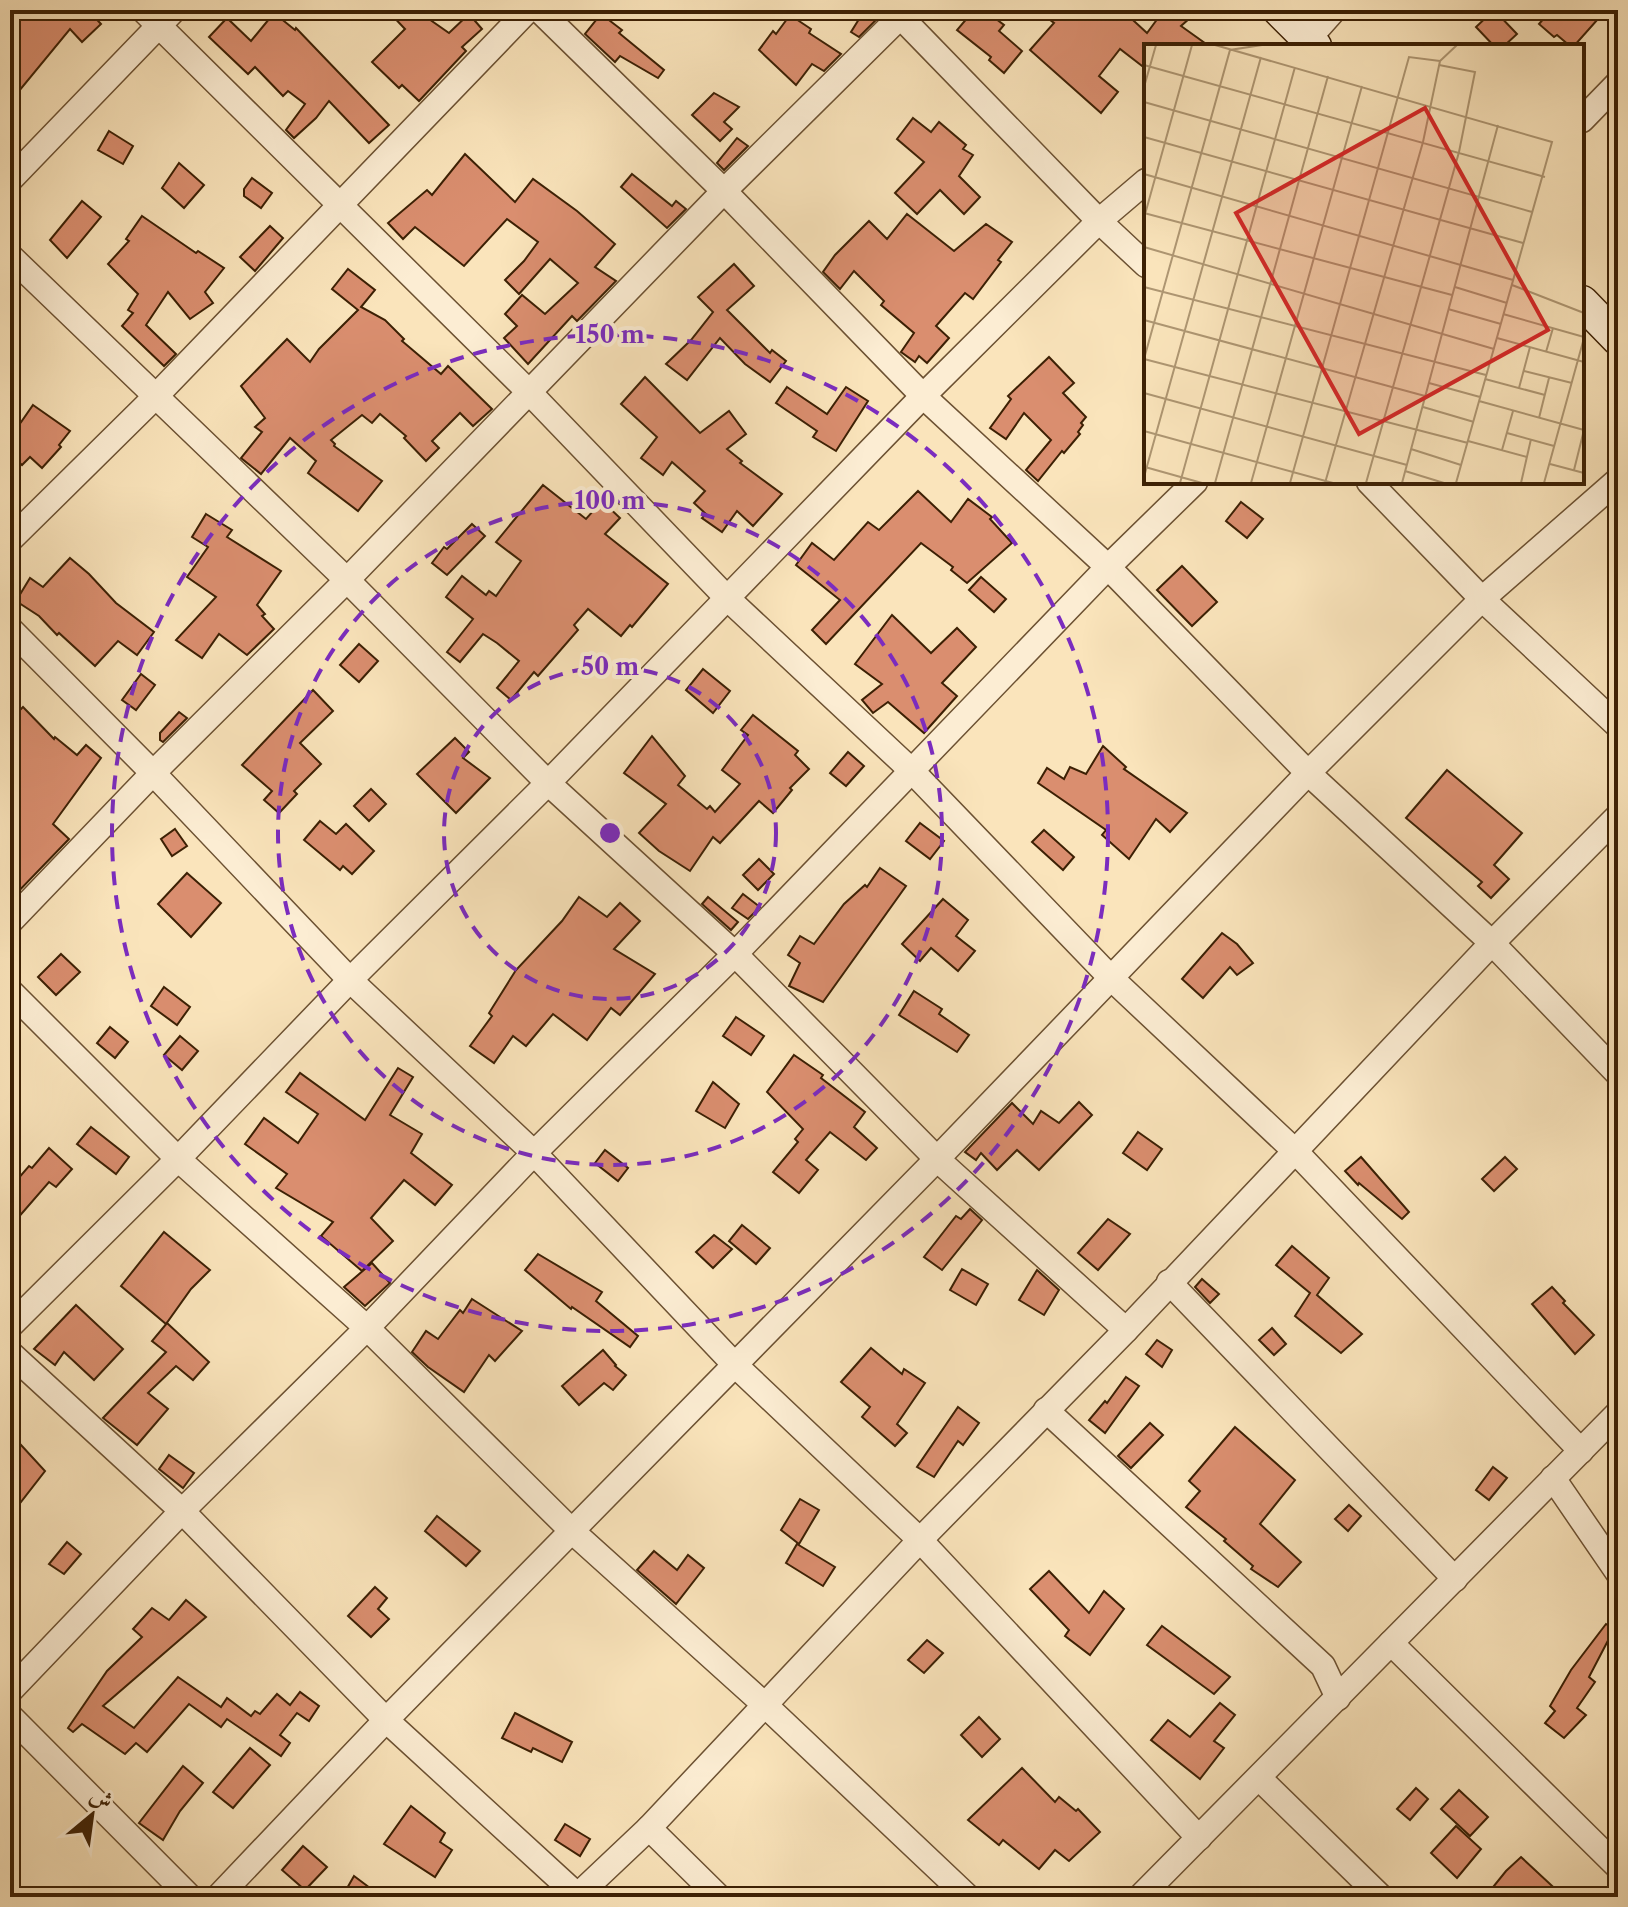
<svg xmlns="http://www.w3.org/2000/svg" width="1628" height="1907" viewBox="0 0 1628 1907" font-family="'Libre Caslon Text',Amiri,serif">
<rect width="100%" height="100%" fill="#fae4bb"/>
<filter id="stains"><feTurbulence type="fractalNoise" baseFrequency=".0025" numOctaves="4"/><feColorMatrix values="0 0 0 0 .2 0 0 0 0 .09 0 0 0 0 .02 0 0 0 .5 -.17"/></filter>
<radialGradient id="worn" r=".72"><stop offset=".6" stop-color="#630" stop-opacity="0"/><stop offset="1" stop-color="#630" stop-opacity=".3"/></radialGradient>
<g fill="#da8e6f" stroke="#3c2004" stroke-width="2">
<path d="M10,10H88L101,24L82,42L70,29L10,102Z"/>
<path d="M387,10H416L449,33L469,14L482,29L462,47L466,51L419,101L402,85L399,88L372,62L405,29Z"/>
<path d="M974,10H984L1004,25L999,31L1022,51L1004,73L989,60L991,57L957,30Z"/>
<path d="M1037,10H1122L1147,33L1164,10H1199L1181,26L1209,46H1146V69L1120,49L1099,76L1118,92L1101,113L1030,50L1054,23Z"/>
<path d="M1494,10L1517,34L1504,46H1494L1476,27Z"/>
<path d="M1551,10H1606L1574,46H1570L1557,35L1554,37L1539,24Z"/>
<path d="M864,11L877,19L859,37L851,32Z"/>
<path d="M274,13L295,30L296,28L389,125L369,143L329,101L316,118L294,138L286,130L305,104L288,91L283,96L255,67L248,74L209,37L227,18L251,41Z"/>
<path d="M601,14L622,30L619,33L664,70L658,78L620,56L615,62L585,34Z"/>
<path d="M790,15L811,29L809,33L841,54L824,71L812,64L796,85L759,50L773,31L776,34Z"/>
<path d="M714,93L739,107L724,122L732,129L720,141L692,115Z"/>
<path d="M913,118L931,132L939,122L966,145L963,149L973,155L959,176L980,197L964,214L940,190L917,214L895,193L924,162L897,139Z"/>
<path d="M109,131L133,146L123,164L98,150Z"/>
<path d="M737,138L748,146L724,170L717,163Z"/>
<path d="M465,154L515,202L533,179L577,211L615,244L595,267L616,281L577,321L572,316L528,364L504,338L517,326L505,314L522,295L545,314L578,283L550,259L519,294L505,280L524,261L538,242L507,219L464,266L415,227L403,239L388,223L427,190L432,195Z"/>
<path d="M179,163L204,185L184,208L162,188Z"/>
<path d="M632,174L672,206L676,201L686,209L667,228L621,187Z"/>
<path d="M252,178L272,193L261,208L244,196V189Z"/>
<path d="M82,201L101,217L67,258L50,240Z"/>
<path d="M907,214L954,251L986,224L1012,242L998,260L1001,262L973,299L965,293L936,326L949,338L927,363L919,356L915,362L901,352L914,333L881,305L884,301L854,271L840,289L823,272L835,255L869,221L887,239Z"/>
<path d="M142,216L196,253L198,251L224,268L205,292L213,303L190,319L168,292L146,325L176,354L164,366L122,326L133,313L128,310L138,294L108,264L129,241L126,239Z"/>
<path d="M270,226L283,238L255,271L240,257Z"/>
<path d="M734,264L754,286L727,310L770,353L772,350L786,361L770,382L745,364L720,338L687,380L666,364L691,340L713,312L698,297Z"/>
<path d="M348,269L375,290L361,307L385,320L404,339L402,341L441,374L448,366L492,409L473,426L460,413L432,441L439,448L426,461L404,438L406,436L380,414L372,423L362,415L331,440L335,444L334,446L382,481L358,511L308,473L316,461L290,438L261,474L241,458L262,432L255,427L265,418L241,386L287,339L310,362L319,349L358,310L332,289Z"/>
<path d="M1049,357L1074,383L1063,393L1086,417L1081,423L1083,425L1078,432L1080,434L1064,453L1062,451L1038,481L1026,470L1051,440L1024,413L1006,439L990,428L1011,399L1008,396Z"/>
<path d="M645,377L700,433L729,411L746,434L727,449L742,461L740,463L782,494L753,526L737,511L722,532L702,518L706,514L694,503L705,491L672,462L663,475L641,458L657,437L621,404Z"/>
<path d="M787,387L827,414L846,387L868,401L836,451L813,437L817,431L776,403Z"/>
<path d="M33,405L70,431L59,445L61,447L42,468L30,457L22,465L10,454V438Z"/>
<path d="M543,485L586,519L602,501L620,518L605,534L668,584L632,627L630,625L621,636L588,609L574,625L578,630L538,676L534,672L511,700L497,688L519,661L497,643L483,634L460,662L447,652L473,619L446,597L462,576L486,595L489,591L496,596L521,561L496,542Z"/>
<path d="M918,491L951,522L968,499L992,517L990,519L1012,543L967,583L951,570L953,567L921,543L826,644L812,630L840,600L796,565L812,543L834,560L868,522L879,530Z"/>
<path d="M1241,502L1263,519L1247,538L1226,521Z"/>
<path d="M206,514L232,530L227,537L281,571L257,605L265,614L262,616L274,629L247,655L219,634L202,658L176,640L216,597L187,577L208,547L192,537Z"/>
<path d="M472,524L485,536L447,575L432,563L444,547L447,549Z"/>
<path d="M70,558L89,574L116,603L154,632L137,655L118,641L95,666L59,633L57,635L39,616L16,601L30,578L43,587Z"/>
<path d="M1182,566L1217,602L1192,626L1157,590Z"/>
<path d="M981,577L1006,599L994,612L969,590Z"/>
<path d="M892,615L931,653L957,628L976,647L942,683L957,696L924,733L888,702L873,713L862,700L882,684L855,664Z"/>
<path d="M359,644L378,661L359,682L340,665Z"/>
<path d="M703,669L730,691L713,713L686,690Z"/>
<path d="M141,674L155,685L136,710L122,700Z"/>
<path d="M313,690L333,711L300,743L321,764L294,791L297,794L279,813L264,800L272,791L242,765Z"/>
<path d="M23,707L54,739L55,737L77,755L86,745L101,758L53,824L69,839L14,896L10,893V720Z"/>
<path d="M179,712L187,718L163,742L160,740V733Z"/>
<path d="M753,715L798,751L795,755L809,769L790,788L792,790L773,813L759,801L720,843L713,837L690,871L659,851L639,833L666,804L624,773L652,736L685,776L678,785L707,809L710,806L715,812L740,784L722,770L748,735L741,730Z"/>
<path d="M455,738L469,752L463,758L490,778L456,813L417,774Z"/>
<path d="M1103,746L1126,767L1124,769L1187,813L1170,832L1156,819L1129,859L1102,835L1106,830L1038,783L1047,768L1064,779L1070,767L1086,774Z"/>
<path d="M848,752L864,766L846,786L830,773Z"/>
<path d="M1447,770L1522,833L1494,865L1509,879L1491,898L1478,886L1482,882L1406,818Z"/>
<path d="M371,789L386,804L369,821L354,806Z"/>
<path d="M320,821L336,834L346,824L374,851L352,874L343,866L340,870L304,840Z"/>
<path d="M920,823L944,841L930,859L906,841Z"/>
<path d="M175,829L187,846L172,856L161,839Z"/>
<path d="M1044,830L1074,857L1063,870L1032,842Z"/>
<path d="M759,859L774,874L758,890L743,875Z"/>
<path d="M880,868L906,886L823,1002L789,986L800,963L788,955L800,936L814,944L844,904L865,885L867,887Z"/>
<path d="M187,873L221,903L191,937L158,904Z"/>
<path d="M743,894L760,907L748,919L732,908Z"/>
<path d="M579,897L607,917L620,903L640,921L614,949L655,974L620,1015L611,1008L587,1040L553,1014L526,1046L513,1036L494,1063L470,1046L492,1016L489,1013L516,970L562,921Z"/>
<path d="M708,897L738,922L731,930L702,904Z"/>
<path d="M943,899L968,920L956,936L975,951L958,971L931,948L920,961L902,944Z"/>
<path d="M1222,933L1237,944L1253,963L1237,975L1230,967L1203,998L1182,979Z"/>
<path d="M61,954L80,972L56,995L38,977Z"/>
<path d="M164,987L190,1007L177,1025L151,1006Z"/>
<path d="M914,991L942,1009L939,1014L969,1035L957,1052L899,1015Z"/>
<path d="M736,1017L764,1036L751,1055L723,1036Z"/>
<path d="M110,1027L128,1042L115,1058L97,1043Z"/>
<path d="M180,1036L198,1051L182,1070L164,1055Z"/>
<path d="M794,1055L823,1075L821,1078L865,1112L854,1127L877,1148L866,1160L830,1132L806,1160L818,1170L799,1193L773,1172L798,1142L795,1139L803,1129L767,1092Z"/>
<path d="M398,1068L413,1077L390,1115L422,1134L411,1153L452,1185L435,1205L404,1180L371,1218L393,1241L362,1271L321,1236L333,1222L276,1188L287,1174L245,1144L264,1118L298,1143L318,1114L286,1092L300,1073L365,1120Z"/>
<path d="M713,1082L739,1104L725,1128L696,1111Z"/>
<path d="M1079,1102L1092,1115L1039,1170L1017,1150L997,1170L981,1153L976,1160L965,1152L1012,1103L1033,1124L1041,1111L1059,1123Z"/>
<path d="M91,1127L129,1157L116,1174L77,1144Z"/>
<path d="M1138,1132L1162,1149L1147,1170L1123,1153Z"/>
<path d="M49,1148L72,1169L56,1187L49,1182L10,1227V1188L29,1166L32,1168Z"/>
<path d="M605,1150L628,1168L618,1181L595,1163Z"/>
<path d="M1361,1157L1409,1212L1402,1219L1359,1183L1358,1185L1345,1171Z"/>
<path d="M1505,1157L1517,1169L1494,1191L1482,1179Z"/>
<path d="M970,1209L982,1220L942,1270L924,1257L956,1216L961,1219Z"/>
<path d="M1108,1219L1130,1234L1098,1270L1078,1253Z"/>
<path d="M742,1225L770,1248L756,1264L729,1241Z"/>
<path d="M164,1232L210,1270L191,1289L166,1324L121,1286Z"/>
<path d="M714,1235L732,1249L713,1268L696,1252Z"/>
<path d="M1292,1246L1329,1278L1317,1295L1362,1334L1341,1353L1295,1316L1310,1293L1276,1265Z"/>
<path d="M538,1254L602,1292L596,1301L638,1336L630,1347L572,1307L571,1309L525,1270Z"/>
<path d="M372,1263L390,1283L365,1306L344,1287Z"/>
<path d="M962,1269L988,1284L976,1305L950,1290Z"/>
<path d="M1037,1270L1059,1290L1044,1315L1019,1300Z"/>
<path d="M1202,1279L1219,1294L1210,1303L1195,1287Z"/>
<path d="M1552,1287L1565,1301L1563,1303L1594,1335L1575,1354L1532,1304Z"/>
<path d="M472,1299L522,1331L495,1361L489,1355L464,1392L428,1367L412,1352L426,1331L438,1339L460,1310L463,1313Z"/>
<path d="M76,1305L123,1349L94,1380L64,1352L55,1365L34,1349Z"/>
<path d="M167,1323L209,1362L193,1380L176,1366L148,1393L168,1409L137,1445L103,1418L166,1352L152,1341Z"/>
<path d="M1272,1328L1286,1344L1274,1355L1259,1340Z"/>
<path d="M1157,1340L1172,1350L1162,1367L1146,1354Z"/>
<path d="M871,1348L902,1374L904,1369L925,1383L897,1424L907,1433L895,1446L862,1417L870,1407L841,1382Z"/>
<path d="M603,1350L616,1365L615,1366L626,1375L613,1390L604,1383L579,1405L562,1386Z"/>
<path d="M1126,1377L1139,1386L1105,1433L1089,1420L1105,1401L1107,1403Z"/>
<path d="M958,1407L979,1423L963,1445L958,1441L934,1477L917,1467Z"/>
<path d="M1150,1423L1163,1435L1131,1468L1118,1456Z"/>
<path d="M1235,1427L1295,1480L1260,1524L1301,1562L1278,1587L1251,1569L1253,1566L1224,1541L1226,1539L1186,1507L1200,1491L1189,1481Z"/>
<path d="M10,1433L45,1471L10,1516Z"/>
<path d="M169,1455L194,1473L183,1488L159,1469Z"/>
<path d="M1493,1467L1507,1478L1489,1500L1476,1490Z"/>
<path d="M800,1499L819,1510L799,1544L781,1530Z"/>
<path d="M1349,1505L1361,1516L1348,1531L1335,1519Z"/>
<path d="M437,1516L480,1551L466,1566L425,1531Z"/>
<path d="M67,1542L81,1554L64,1574L49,1564Z"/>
<path d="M797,1544L835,1567L823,1586L786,1563Z"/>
<path d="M654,1551L677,1570L688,1555L704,1568L676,1604L637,1570Z"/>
<path d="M1049,1571L1089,1613L1104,1591L1124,1609L1090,1655L1065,1636L1069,1630L1030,1589Z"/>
<path d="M375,1587L387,1598L378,1609L389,1619L371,1637L348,1616Z"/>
<path d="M186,1600L206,1617L103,1706L134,1728L178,1677L221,1707L227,1698L251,1716L255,1711L260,1714L277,1694L290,1705L300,1692L319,1706L309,1721L297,1713L280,1735L290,1743L281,1756L227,1719L221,1727L189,1704L147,1752L136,1743L125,1754L82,1724L73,1732L68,1728L107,1671L142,1637L133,1629L152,1608L169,1620Z"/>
<path d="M1606,1624L1614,1629L1589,1677L1595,1682L1577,1708L1586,1715L1564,1738L1545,1723L1555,1711L1550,1706L1571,1670Z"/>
<path d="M1162,1626L1230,1677L1214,1694L1147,1645Z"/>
<path d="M927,1640L943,1653L924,1673L908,1660Z"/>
<path d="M1220,1703L1235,1715L1214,1741L1224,1748L1200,1779L1151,1740L1168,1720L1190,1737Z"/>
<path d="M515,1713L572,1742L562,1762L533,1748L531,1752L502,1738Z"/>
<path d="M979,1717L1000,1739L982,1757L961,1735Z"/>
<path d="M250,1748L270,1765L233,1808L213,1792Z"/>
<path d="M183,1766L203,1783L180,1811L163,1840L139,1823Z"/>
<path d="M1022,1768L1055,1802L1059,1797L1076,1811L1078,1809L1100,1832L1069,1861L1055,1850L1039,1869L1003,1840L999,1845L968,1820Z"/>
<path d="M1416,1788L1428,1799L1410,1820L1397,1809Z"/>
<path d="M1459,1790L1488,1817L1470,1836L1441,1809Z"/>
<path d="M411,1806L445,1833L440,1842L452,1850L435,1877L384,1844Z"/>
<path d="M565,1824L590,1839L580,1856L555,1840Z"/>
<path d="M1456,1826L1481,1849L1457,1878L1431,1853Z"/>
<path d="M303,1846L327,1867L305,1890L282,1870Z"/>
<path d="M1521,1857L1564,1897H1485L1506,1871Z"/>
<path d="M354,1876L382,1897H342Z"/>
</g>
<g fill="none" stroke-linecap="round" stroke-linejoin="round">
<defs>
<g id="street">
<path d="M143,10L529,392L727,598L912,771L1111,978L1295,1151L1581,1451"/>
<path d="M539,10L724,191L923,396L1108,567L1308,773L1492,943L1618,1074"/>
<path d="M894,10L1099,221L1146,265"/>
<path d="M1302,46L1334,10"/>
<path d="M1582,120L1618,83"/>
<path d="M10,180L174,10"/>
<path d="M10,256L347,580L548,783L735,954L937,1159L1126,1330"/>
<path d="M1369,482L1482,599L1618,726"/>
<path d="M10,540L156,396L528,10"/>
<path d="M10,629L153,773L350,980L534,1153L734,1364L920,1540L1199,1838"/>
<path d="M10,922L153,773L347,580L724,191L907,10"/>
<path d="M10,991L178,1159L367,1328L573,1532L765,1705L968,1897"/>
<path d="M1169,1282L1455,1579"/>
<path d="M10,1326L178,1159L350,980L548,783L923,396L1099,221L1146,181"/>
<path d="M10,1353L182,1511L386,1720L577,1895"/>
<path d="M1046,1410L1323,1666L1338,1698"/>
<path d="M1553,1478L1618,1573"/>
<path d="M1391,1643L1618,1867"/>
<path d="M10,1691L182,1511L367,1328L534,1153L735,954L1108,567L1195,482"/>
<path d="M10,1716L190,1897"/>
<path d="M1259,1778L1381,1897"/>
<path d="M649,1828L719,1897"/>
<path d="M218,1897L386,1720L937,1159L1308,773L1482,599L1618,480"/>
<path d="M576,1897L649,1828L920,1540L1126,1330L1492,943L1618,816"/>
<path d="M1140,1897L1618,1413"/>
</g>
<g id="secondary">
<path d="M1279,10L1315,46"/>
<path d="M1582,302L1618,339"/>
</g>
</defs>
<use href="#street" stroke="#6c5132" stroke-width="27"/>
<use href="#secondary" stroke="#3c2004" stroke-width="35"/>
<use href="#street" stroke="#fcedd3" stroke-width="24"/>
<use href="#secondary" stroke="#fcedd3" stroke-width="32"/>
</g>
<g fill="none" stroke="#7b2cbf" stroke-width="4" stroke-dasharray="14 10">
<circle cx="610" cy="833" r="166"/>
<circle cx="610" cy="833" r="332"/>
<circle cx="610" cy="833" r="498"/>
</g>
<g transform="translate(1144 44)">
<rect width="440" height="440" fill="#fae4bb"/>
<path fill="none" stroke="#ae9672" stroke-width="2" d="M71,1L408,98L312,439M0,21L401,133M0,43L12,1M0,58L388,168M0,93L379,199M0,130L369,236M0,169L308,251M0,174L48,1M0,203L350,305M368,241L440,269M0,243L342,331M311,243L363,259M304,265L357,280M359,270L440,293M0,276L281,352M353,294L440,318M402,308L409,284M0,315L86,6L118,1M0,315L324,399M380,327L428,339M341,335L401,351M285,339L336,353M375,344L386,303M0,349L263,421M335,357L440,386M279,363L330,378M395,374L405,334M0,387L189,439M363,389L410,402M324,397L383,413M267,405L317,421M358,406L369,367M406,420L440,429M1,423L58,439M430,426L440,386M261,427L300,439M0,433L117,13M36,439L151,23M71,439L184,32M107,439L218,42M146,439L265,13L296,17M181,439L279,98L296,17L313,1M222,439L315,108L331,28L295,21M258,439L354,81M377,439L387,395M400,439L440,294"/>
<path fill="#d62828" fill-opacity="0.15" stroke="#d62828" stroke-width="4" d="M281,64L404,286L215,390L92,169Z"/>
<rect width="440" height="440" fill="none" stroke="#3c2004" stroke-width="4"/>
</g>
<circle cx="610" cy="833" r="12" fill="#7b2cbf" stroke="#fcedd3" stroke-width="4"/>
<g font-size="24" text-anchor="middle" font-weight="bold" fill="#7b2cbf" stroke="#fcedd3" stroke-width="8" stroke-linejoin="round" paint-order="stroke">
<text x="610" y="343">150 m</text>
<text x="610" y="509">100 m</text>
<text x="610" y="675">50 m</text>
</g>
<rect width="1628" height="1907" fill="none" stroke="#fae4bb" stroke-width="40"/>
<rect x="12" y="12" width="1604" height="1883" fill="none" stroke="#3c2004" stroke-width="4"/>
<rect x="20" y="20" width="1588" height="1867" fill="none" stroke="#3c2004" stroke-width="2"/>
<g transform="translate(92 1815) rotate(29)" stroke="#fcedd3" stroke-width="6" paint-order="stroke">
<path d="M0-6L14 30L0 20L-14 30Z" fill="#3c2004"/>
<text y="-12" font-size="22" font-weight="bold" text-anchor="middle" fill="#3c2004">ش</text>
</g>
<rect width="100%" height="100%" filter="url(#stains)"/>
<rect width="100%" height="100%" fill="url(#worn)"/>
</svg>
